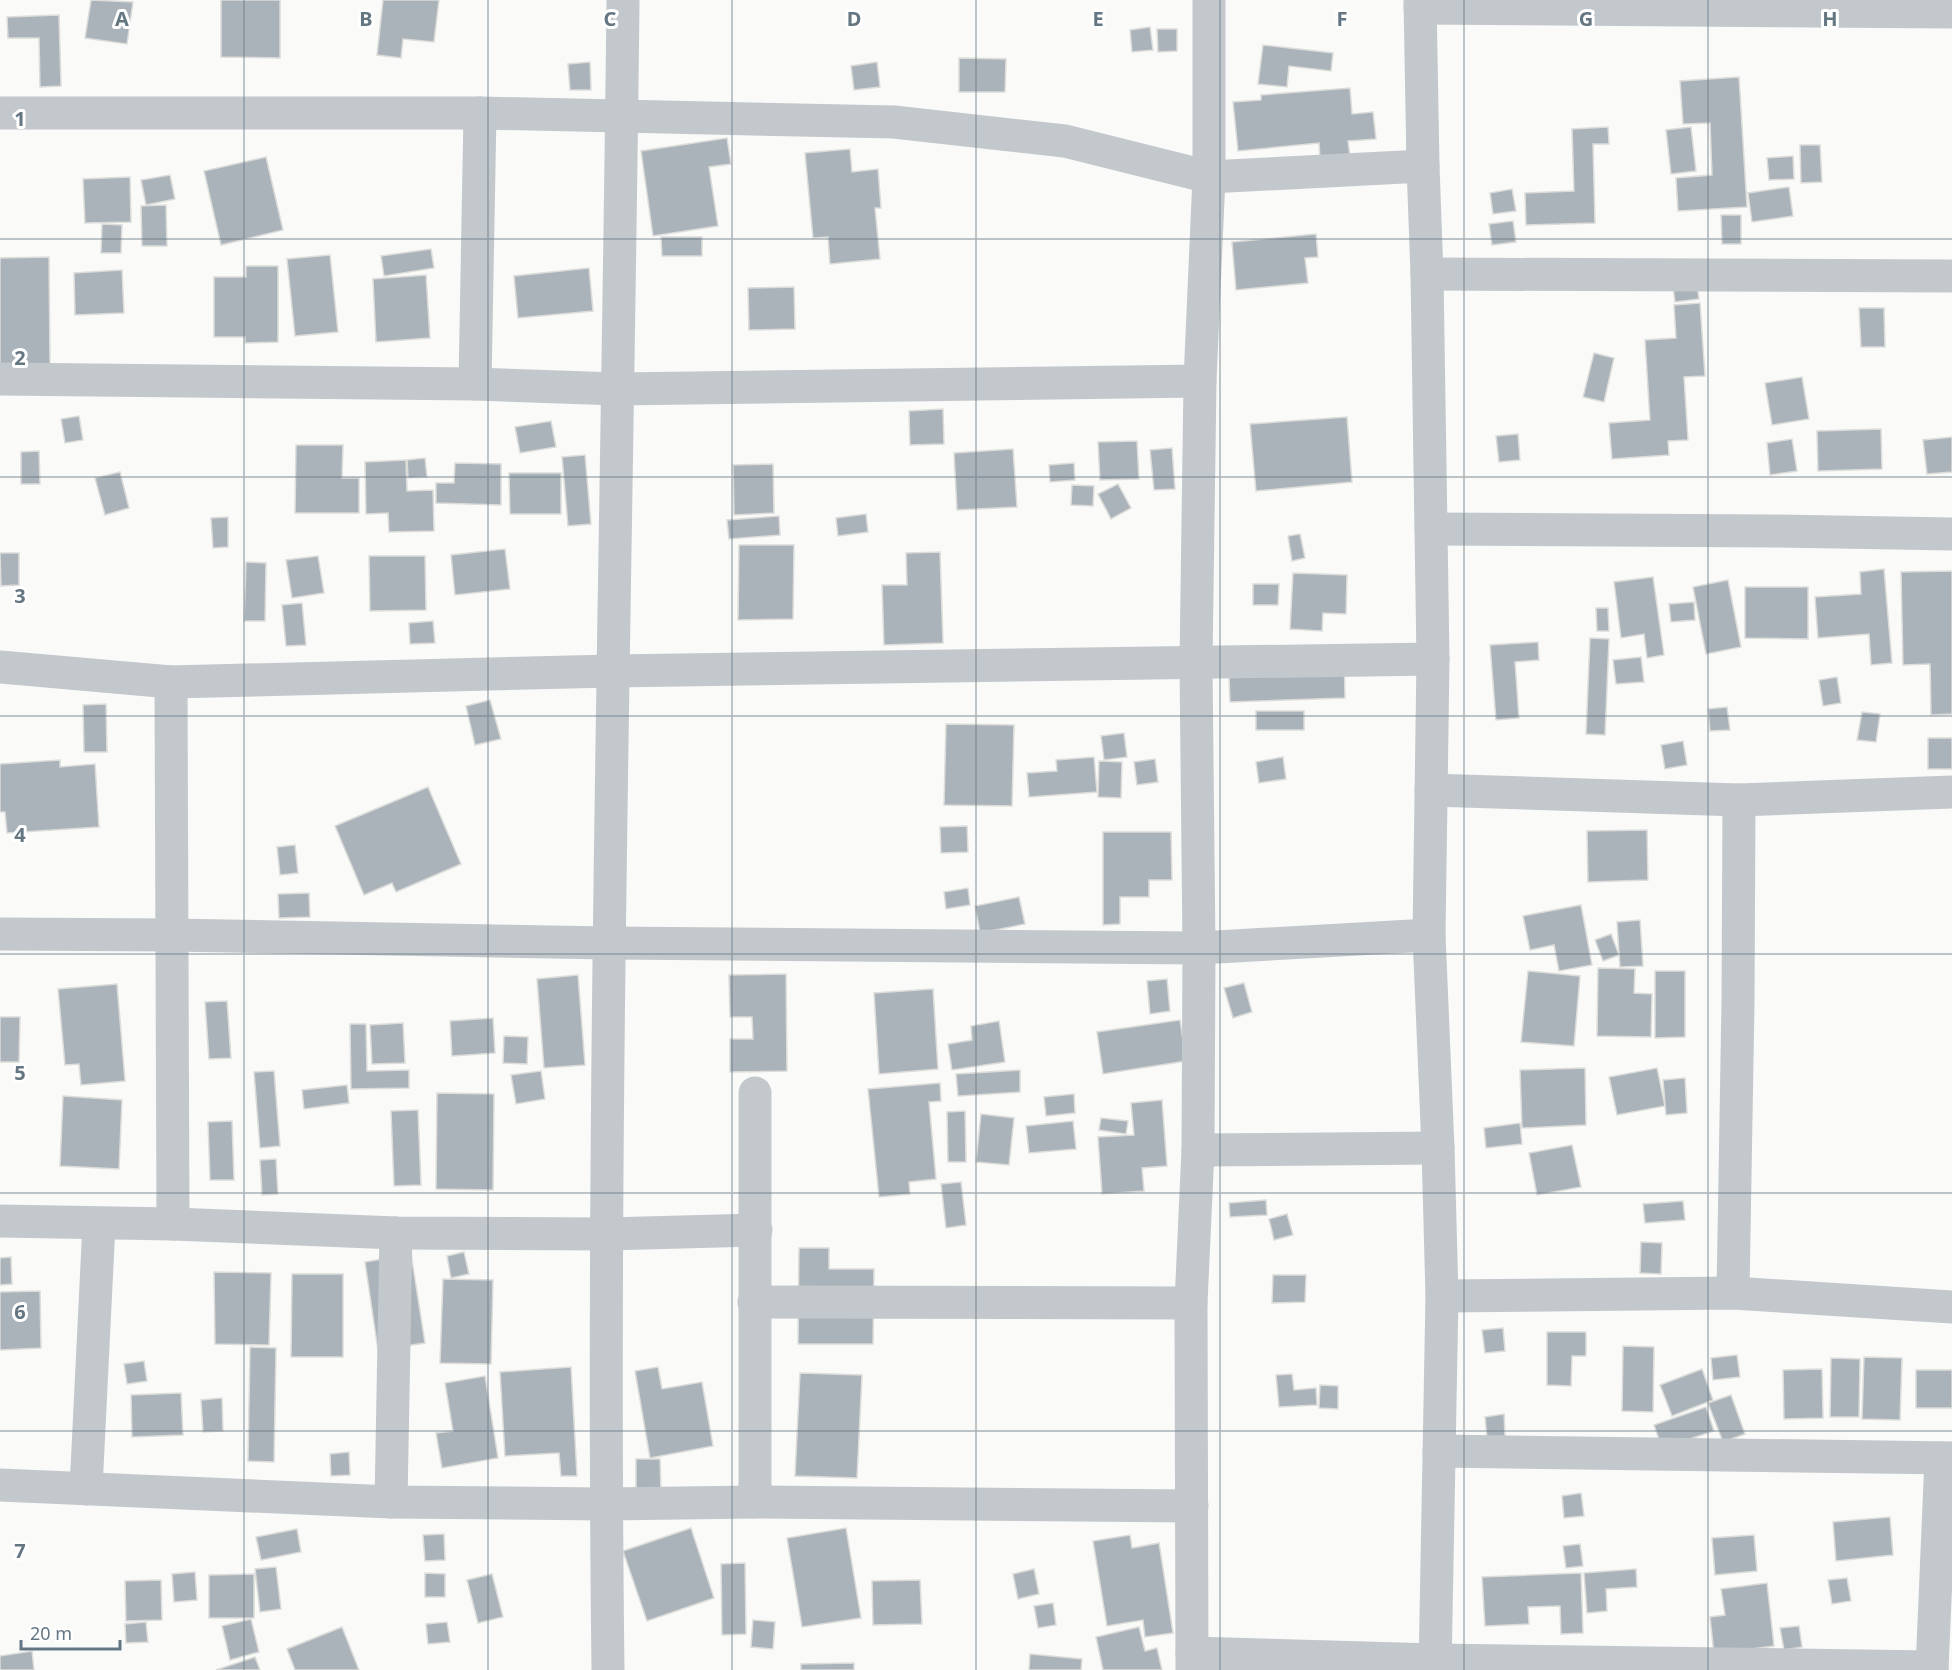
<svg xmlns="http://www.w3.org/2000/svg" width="1952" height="1670" viewBox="0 0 1952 1670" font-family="'Noto Sans',sans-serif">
<rect width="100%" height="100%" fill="#fafaf8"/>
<g fill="#aab3b9" stroke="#dcdcda" stroke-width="1.5">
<path d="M91,0L133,2L127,44L85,38Z"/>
<path d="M221,0H280V58L221,57Z"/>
<path d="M383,0H439L434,42L403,39L401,58L377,55Z"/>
<path d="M59,15L61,86L40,87L39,38H8L7,17Z"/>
<path d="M1150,27L1153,50L1132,52L1130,30Z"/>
<path d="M1157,29H1177V51L1158,52Z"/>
<path d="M1263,45L1333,53L1331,71L1289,66L1287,87L1258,84Z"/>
<path d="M959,58L1006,59L1005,92H959Z"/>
<path d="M590,62L591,90H570L568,64Z"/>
<path d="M877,62L880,87L854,90L851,66Z"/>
<path d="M1739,77L1747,207L1678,211L1676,178L1712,175L1710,123L1683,124L1680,81Z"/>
<path d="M1350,88L1352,114L1373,112L1376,139L1348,141L1350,156L1320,158L1319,143L1238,151L1233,102L1261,100V95Z"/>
<path d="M1608,127L1609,144H1593L1595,223L1526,225L1525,193L1574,191L1572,129Z"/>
<path d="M1691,127L1696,171L1671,174L1666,130Z"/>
<path d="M727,138L731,164L709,167L718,226L653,236L641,151Z"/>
<path d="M1800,145H1820L1822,182L1801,183Z"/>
<path d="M850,149L852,172L878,169L881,208H875L880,259L830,264L828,237L813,238L805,153Z"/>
<path d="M1793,156L1794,179L1769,180L1767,158Z"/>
<path d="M266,157L283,230L221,245L204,171Z"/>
<path d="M170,175L175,199L146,205L141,180Z"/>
<path d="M130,177L131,222L85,223L83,179Z"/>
<path d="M1789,187L1793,216L1752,222L1748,193Z"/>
<path d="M1512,189L1516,211L1493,214L1490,193Z"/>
<path d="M166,205L167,246H142L141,206Z"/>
<path d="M1721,215H1741V244H1722Z"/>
<path d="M1513,221L1516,242L1492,245L1489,224Z"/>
<path d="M102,224L122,225L121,253H101Z"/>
<path d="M1316,234L1318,257L1305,258L1308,283L1236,290L1232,242Z"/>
<path d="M661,237H702V256H662Z"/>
<path d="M431,249L434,268L384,276L381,256Z"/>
<path d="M330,255L338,332L295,336L287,259Z"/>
<path d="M49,257L50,364L0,365V258Z"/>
<path d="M246,266H278V342L245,343V337H214V277H246Z"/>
<path d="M589,268L593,311L518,318L514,276Z"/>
<path d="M122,270L124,313L75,315L74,273Z"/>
<path d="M426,275L430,338L376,342L373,279Z"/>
<path d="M1697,283L1699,299L1675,302L1673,286Z"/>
<path d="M794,287L795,329L749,330L748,288Z"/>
<path d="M1700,303L1705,376L1684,377L1688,440L1668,441L1669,455L1612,459L1609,423L1650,420L1645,340L1676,338L1674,305Z"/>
<path d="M1859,308H1884L1885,347H1861Z"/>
<path d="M1594,353L1614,358L1604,402L1583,397Z"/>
<path d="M1802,377L1809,419L1772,425L1765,383Z"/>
<path d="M943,409L944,444L910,445L909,411Z"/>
<path d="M79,416L83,440L65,443L61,419Z"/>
<path d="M1347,417L1352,482L1256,491L1250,424Z"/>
<path d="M551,421L556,447L520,453L515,427Z"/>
<path d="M1881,429L1882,469L1818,471L1817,431Z"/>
<path d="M1518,434L1520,460L1499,462L1496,436Z"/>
<path d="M1952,437V472L1927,474L1923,440Z"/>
<path d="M1792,439L1797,471L1770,475L1767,443Z"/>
<path d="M1137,441L1139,479L1100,480L1098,442Z"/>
<path d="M296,445H343L342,478H359V513H295Z"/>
<path d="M1172,448L1175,489L1154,490L1150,450Z"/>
<path d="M1013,449L1017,507L957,510L954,453Z"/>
<path d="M39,451L40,484H21V452Z"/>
<path d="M585,455L591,524L568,526L562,457Z"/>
<path d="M425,458L427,477L408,478L407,460Z"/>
<path d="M406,460L407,491L433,490L434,531L389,532L388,513L366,514L365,462Z"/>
<path d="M455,463L501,464V505L436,503V483H454Z"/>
<path d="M1074,463L1075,480L1050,482L1049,465Z"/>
<path d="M773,464L774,513L734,515L733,465Z"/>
<path d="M120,472L129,508L105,515L95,478Z"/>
<path d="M509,473H561V514H510Z"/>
<path d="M1118,484L1131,508L1111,519L1098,494Z"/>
<path d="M1072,485L1094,486L1093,506L1071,505Z"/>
<path d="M866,514L868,532L838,536L836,518Z"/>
<path d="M779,516L780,535L729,539L727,520Z"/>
<path d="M228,517V547L213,548L211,518Z"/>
<path d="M1300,534L1305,558L1292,561L1288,536Z"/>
<path d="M739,545H794L793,619L738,620Z"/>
<path d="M505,549L510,589L455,595L451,555Z"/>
<path d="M940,552L943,643L884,645L882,585H907L906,553Z"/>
<path d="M0,553H19V585L1,586Z"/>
<path d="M318,556L324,593L292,598L286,560Z"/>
<path d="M369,556H425L426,610L370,611Z"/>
<path d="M246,562L266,563L265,621H244Z"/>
<path d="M1884,569L1892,663L1871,665L1869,634L1818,638L1815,597L1861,594L1860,572Z"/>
<path d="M1952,571V714L1931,715L1930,664L1903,665L1901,572Z"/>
<path d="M1293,573L1347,575L1346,614L1323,613L1322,631L1290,629Z"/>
<path d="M1653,577L1664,655L1647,658L1644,634L1621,638L1614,582Z"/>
<path d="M1728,580L1741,647L1706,654L1693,587Z"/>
<path d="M1253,584H1279L1278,605H1253Z"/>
<path d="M1745,587H1808V639L1745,638Z"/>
<path d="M1694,602L1695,620L1671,622L1669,604Z"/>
<path d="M302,603L306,645L286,646L282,605Z"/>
<path d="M1596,608H1608L1609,631H1597Z"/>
<path d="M433,621L435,643L410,644L409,623Z"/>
<path d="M1590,638L1609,639L1605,735L1586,734Z"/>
<path d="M1538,642L1539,660L1515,662L1519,718L1496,720L1490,645Z"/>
<path d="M1344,651L1345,698L1230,702L1228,652Z"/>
<path d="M1641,657L1644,682L1616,684L1613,660Z"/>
<path d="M1837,677L1841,703L1823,706L1819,680Z"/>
<path d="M490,700L501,739L475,745L466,706Z"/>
<path d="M106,704L107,752H84L83,705Z"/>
<path d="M1727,707L1730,730L1710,731L1708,709Z"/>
<rect x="1256" y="711" width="48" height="19"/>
<path d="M1862,712L1880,714L1876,742L1857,740Z"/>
<path d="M946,724L1014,725L1012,806L944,805Z"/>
<path d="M1124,733L1127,757L1104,760L1101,736Z"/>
<rect x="1928" y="738" width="24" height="31"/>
<path d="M1683,741L1687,765L1665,769L1661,745Z"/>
<path d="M1094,757L1097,792L1029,797L1027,773L1057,771L1056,760Z"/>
<path d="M1283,757L1286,779L1259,783L1256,762Z"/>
<path d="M1155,759L1158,782L1137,785L1134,762Z"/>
<path d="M60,760V767L95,764L99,827L7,833L5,812H0V764Z"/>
<path d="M1099,761L1122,762L1121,798L1098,797Z"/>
<path d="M428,787L461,864L396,892L392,883L364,895L335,826Z"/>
<path d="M967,826L968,852L941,853L940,827Z"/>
<path d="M1647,830L1648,880L1588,882L1587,831Z"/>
<path d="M1103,832H1171L1172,880H1149V897H1120V924L1103,925Z"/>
<path d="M295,845L298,873L280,875L277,847Z"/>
<path d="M968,888L970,905L946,909L944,892Z"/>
<path d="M309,893L310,917L279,918L278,894Z"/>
<path d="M1019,897L1025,924L980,933L975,906Z"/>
<path d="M1581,905L1592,965L1559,971L1554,945L1530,950L1523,916Z"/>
<path d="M1640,920L1643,966L1620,967L1617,922Z"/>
<path d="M1611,934L1619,955L1603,961L1595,940Z"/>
<path d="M1598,968L1635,969L1634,993L1652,994L1651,1037L1597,1036Z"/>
<path d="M1528,971L1580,976L1574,1046L1521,1042Z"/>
<path d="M1655,971H1685V1037L1655,1038Z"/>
<path d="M786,974L787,1071L730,1072V1039H753L752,1017H730L729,975Z"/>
<path d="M578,975L585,1065L544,1068L537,979Z"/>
<path d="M1167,979L1170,1011L1150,1014L1147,981Z"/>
<path d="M1244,983L1252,1012L1233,1018L1224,988Z"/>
<path d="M117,984L125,1081L81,1085L79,1064L65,1065L58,989Z"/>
<path d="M933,989L938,1069L879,1074L874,993Z"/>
<path d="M227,1001L231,1058L209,1059L205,1002Z"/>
<path d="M0,1017H20L19,1062H0Z"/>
<path d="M493,1018L495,1053L452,1056L450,1021Z"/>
<path d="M1180,1020L1186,1061L1103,1074L1097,1032Z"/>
<path d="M999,1021L1005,1062L952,1070L948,1044L972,1040L971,1026Z"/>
<path d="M403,1023L405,1063L372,1064L370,1025Z"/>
<path d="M350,1024H366L367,1071L409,1070V1088L351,1089Z"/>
<path d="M504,1036L528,1037L527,1064L503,1063Z"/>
<path d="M1585,1068L1586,1125L1522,1128L1520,1070Z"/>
<path d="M1657,1068L1665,1106L1617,1115L1609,1077Z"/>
<path d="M1020,1070V1092L958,1096L956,1074Z"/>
<path d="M274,1071L280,1146L260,1148L254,1072Z"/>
<path d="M541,1071L545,1099L516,1104L511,1075Z"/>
<path d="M1685,1078L1687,1113L1666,1115L1663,1080Z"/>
<path d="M940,1083L941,1101L929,1102L936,1179L909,1182L910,1194L879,1197L868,1089Z"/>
<path d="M347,1085L349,1103L304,1109L302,1090Z"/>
<path d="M437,1093L494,1094L493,1190L436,1189Z"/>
<path d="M1074,1094L1075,1113L1046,1116L1044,1097Z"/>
<path d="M63,1096L122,1100L119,1169L60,1166Z"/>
<path d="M1162,1100L1167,1166L1142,1168L1144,1191L1102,1194L1098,1137L1134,1135L1131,1103Z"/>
<path d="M418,1110L421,1185L394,1186L391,1111Z"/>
<path d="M965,1111L966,1162H948L947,1112Z"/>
<path d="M981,1114L1014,1118L1009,1165L976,1162Z"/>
<path d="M1101,1118L1128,1121L1126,1134L1099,1130Z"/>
<path d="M232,1121L234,1180H210L208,1122Z"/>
<path d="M1073,1121L1076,1149L1029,1153L1026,1126Z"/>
<path d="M1520,1123L1522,1144L1486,1148L1484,1128Z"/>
<path d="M1572,1145L1581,1187L1537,1195L1529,1153Z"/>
<path d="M276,1159L278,1194L262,1195L260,1160Z"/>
<path d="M961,1182L966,1225L946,1228L941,1184Z"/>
<path d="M1266,1200L1267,1215L1230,1217L1229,1203Z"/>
<path d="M1683,1201L1685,1220L1645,1223L1643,1204Z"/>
<path d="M1287,1214L1293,1235L1274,1240L1269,1219Z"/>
<path d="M1641,1242L1662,1243L1661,1274L1640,1273Z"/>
<path d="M799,1248H829V1269H874L873,1344H798Z"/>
<path d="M464,1252L469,1274L451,1278L447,1256Z"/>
<path d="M411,1254L425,1343L378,1350L365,1262Z"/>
<path d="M11,1257L12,1284L0,1285V1258Z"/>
<path d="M214,1272L271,1273L269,1345L215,1344Z"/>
<path d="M292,1274H343V1357H291Z"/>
<path d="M1273,1275H1306L1305,1302L1272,1303Z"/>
<path d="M443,1279L493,1280L491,1364L440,1363Z"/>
<path d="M40,1291L41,1348L0,1350V1292Z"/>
<path d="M1503,1328L1505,1351L1485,1353L1482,1330Z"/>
<path d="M1547,1332H1586V1356H1572L1571,1386L1547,1385Z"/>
<path d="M1623,1346L1654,1347L1653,1412L1622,1411Z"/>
<path d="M250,1347L276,1348L274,1462L248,1461Z"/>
<path d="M1737,1355L1740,1377L1713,1380L1711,1358Z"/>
<path d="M1864,1357L1902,1358L1900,1420L1862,1419Z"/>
<path d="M1831,1358L1860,1359L1859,1417H1830Z"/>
<path d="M144,1361L147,1381L127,1384L124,1364Z"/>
<path d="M571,1367L577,1476H561L559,1453L505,1456L500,1372Z"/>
<path d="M658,1367L662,1389L702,1382L713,1446L650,1458L635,1371Z"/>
<path d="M1702,1369L1713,1400L1672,1416L1660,1385Z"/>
<path d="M1822,1369L1823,1418L1784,1419L1783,1370Z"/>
<rect x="1916" y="1370" width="36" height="38"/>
<path d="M800,1373L862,1375L857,1478L795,1476Z"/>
<path d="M1292,1374L1294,1390L1316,1388L1317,1405L1279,1407L1276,1375Z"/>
<path d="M485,1376L498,1458L442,1468L436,1433L453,1431L445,1383Z"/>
<path d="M1320,1385L1338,1386V1409L1319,1408Z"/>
<path d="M181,1393L183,1435L132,1437L131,1395Z"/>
<path d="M1731,1395L1745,1434L1723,1442L1708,1403Z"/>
<path d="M222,1398L223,1431L203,1432L201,1400Z"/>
<path d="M1706,1407L1714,1431L1662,1448L1654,1425Z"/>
<path d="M1504,1414L1505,1436L1487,1438L1485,1417Z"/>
<path d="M349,1452L350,1475L331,1476L330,1454Z"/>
<path d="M636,1459H660L661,1492H636Z"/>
<path d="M1581,1493L1584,1516L1564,1518L1562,1496Z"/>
<path d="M1890,1517L1893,1555L1836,1561L1833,1522Z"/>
<path d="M691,1528L714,1598L647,1621L623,1551Z"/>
<path d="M846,1528L861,1618L802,1627L787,1538Z"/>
<path d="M297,1529L301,1552L261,1560L256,1537Z"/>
<path d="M444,1534L445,1560L425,1561L423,1535Z"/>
<path d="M1130,1535L1132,1548L1159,1543L1173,1633L1145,1637L1143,1620L1107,1626L1093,1541Z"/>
<path d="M1754,1535L1757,1571L1715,1575L1712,1538Z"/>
<path d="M1580,1544L1583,1566L1566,1568L1563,1546Z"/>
<path d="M745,1563L746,1634L722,1635L721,1564Z"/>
<path d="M276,1567L281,1609L260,1612L255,1569Z"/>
<path d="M1034,1569L1039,1594L1018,1599L1013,1574Z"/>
<path d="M1636,1569L1637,1587L1606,1589L1607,1611L1587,1613L1584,1573Z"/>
<path d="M195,1572L197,1600L174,1602L172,1574Z"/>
<path d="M425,1573L445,1574V1597H425Z"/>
<path d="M1581,1573L1583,1633L1561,1634L1560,1606L1528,1607L1529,1624L1485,1626L1482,1577Z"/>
<path d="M254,1574V1618H209V1575Z"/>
<path d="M492,1574L503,1617L478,1623L467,1580Z"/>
<path d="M1847,1578L1851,1601L1832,1604L1828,1580Z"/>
<path d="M161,1580L162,1620L126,1621L125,1581Z"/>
<path d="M920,1580L922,1624L873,1625L872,1581Z"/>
<path d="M1767,1583L1774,1646L1714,1654L1710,1617L1725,1615L1721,1589Z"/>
<path d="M1053,1603L1056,1625L1038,1628L1034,1606Z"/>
<path d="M251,1619L259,1652L230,1660L222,1626Z"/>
<path d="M753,1620L775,1622L773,1649L751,1647Z"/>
<path d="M146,1622L148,1642L126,1643L125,1624Z"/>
<path d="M447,1622L450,1642L428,1644L426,1624Z"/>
<path d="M1799,1626L1802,1647L1784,1650L1780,1628Z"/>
<path d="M342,1627L359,1670H295L287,1649Z"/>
<path d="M1139,1627L1145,1651L1157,1648L1162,1670H1103L1096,1637Z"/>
<path d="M32,1651L34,1670H0V1656Z"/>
<path d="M1030,1654L1082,1659L1081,1670H1029Z"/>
<path d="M255,1657L260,1670H216Z"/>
<path d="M854,1663V1670H801V1664Z"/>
</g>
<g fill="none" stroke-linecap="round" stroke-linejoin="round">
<g stroke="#c3c8cc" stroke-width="33">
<path d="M1420,0L1423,166L1427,274L1433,659L1429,935L1438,1148L1442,1296L1435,1670"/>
<path d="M1420,8L1952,12"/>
<path d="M0,113H480L894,122L1065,141L1209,177L1423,166"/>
<path d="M1427,274L1952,276"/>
<path d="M0,379L475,384L618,389L1200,381"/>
<path d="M475,384L480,113"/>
<path d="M1431,529L1773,531L1952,534"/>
<path d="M0,667L171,682L612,671L1433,659"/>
<path d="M171,682L173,1224"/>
<path d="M1431,790L1739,800L1952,792"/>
<path d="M0,934L171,935L609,943L1199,948L1429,935"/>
<path d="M1198,1150L1438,1148"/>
<path d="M0,1221L173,1224L396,1233L607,1234L756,1230"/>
<path d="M1733,1293L1738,1002L1739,800"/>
<path d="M1442,1296L1733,1293L1952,1307"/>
<path d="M754,1302L1191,1303"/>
<path d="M1439,1451L1952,1458"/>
<path d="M0,1485L391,1502L606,1504L755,1502L1192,1506"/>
<path d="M86,1489L99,1224"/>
<path d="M391,1502L396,1233"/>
<path d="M755,1502V1093"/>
<path d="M1192,1653L1435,1660L1932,1667"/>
<path d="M608,1670C601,1113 617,557 623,0"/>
<path d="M1192,1670L1191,1303L1198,1150L1199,948L1196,664L1200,381L1209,177V0"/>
<path d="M1932,1670L1941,1458"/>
</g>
</g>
<path fill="none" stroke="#657683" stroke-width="1.5" stroke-opacity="0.55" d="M244,0V1670M488,0V1670M732,0V1670M976,0V1670M1220,0V1670M1464,0V1670M1708,0V1670M0,239H1952M0,477H1952M0,716H1952M0,954H1952M0,1193H1952M0,1431H1952"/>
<g font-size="20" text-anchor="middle" font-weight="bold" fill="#657683" stroke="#fff" stroke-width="6" stroke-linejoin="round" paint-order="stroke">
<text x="122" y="26">A</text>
<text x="366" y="26">B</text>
<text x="610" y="26">C</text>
<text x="854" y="26">D</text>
<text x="1098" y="26">E</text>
<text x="1342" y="26">F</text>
<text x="1586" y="26">G</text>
<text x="1830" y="26">H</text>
<text x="20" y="126">1</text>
<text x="20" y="365">2</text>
<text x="20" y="603">3</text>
<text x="20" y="842">4</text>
<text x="20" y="1080">5</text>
<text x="20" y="1319">6</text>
<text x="20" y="1558">7</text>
</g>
<path d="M21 1640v9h99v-9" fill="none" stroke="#657683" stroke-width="3"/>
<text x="30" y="1640" font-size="18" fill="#657683" stroke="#ffffff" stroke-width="4.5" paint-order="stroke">20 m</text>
</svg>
